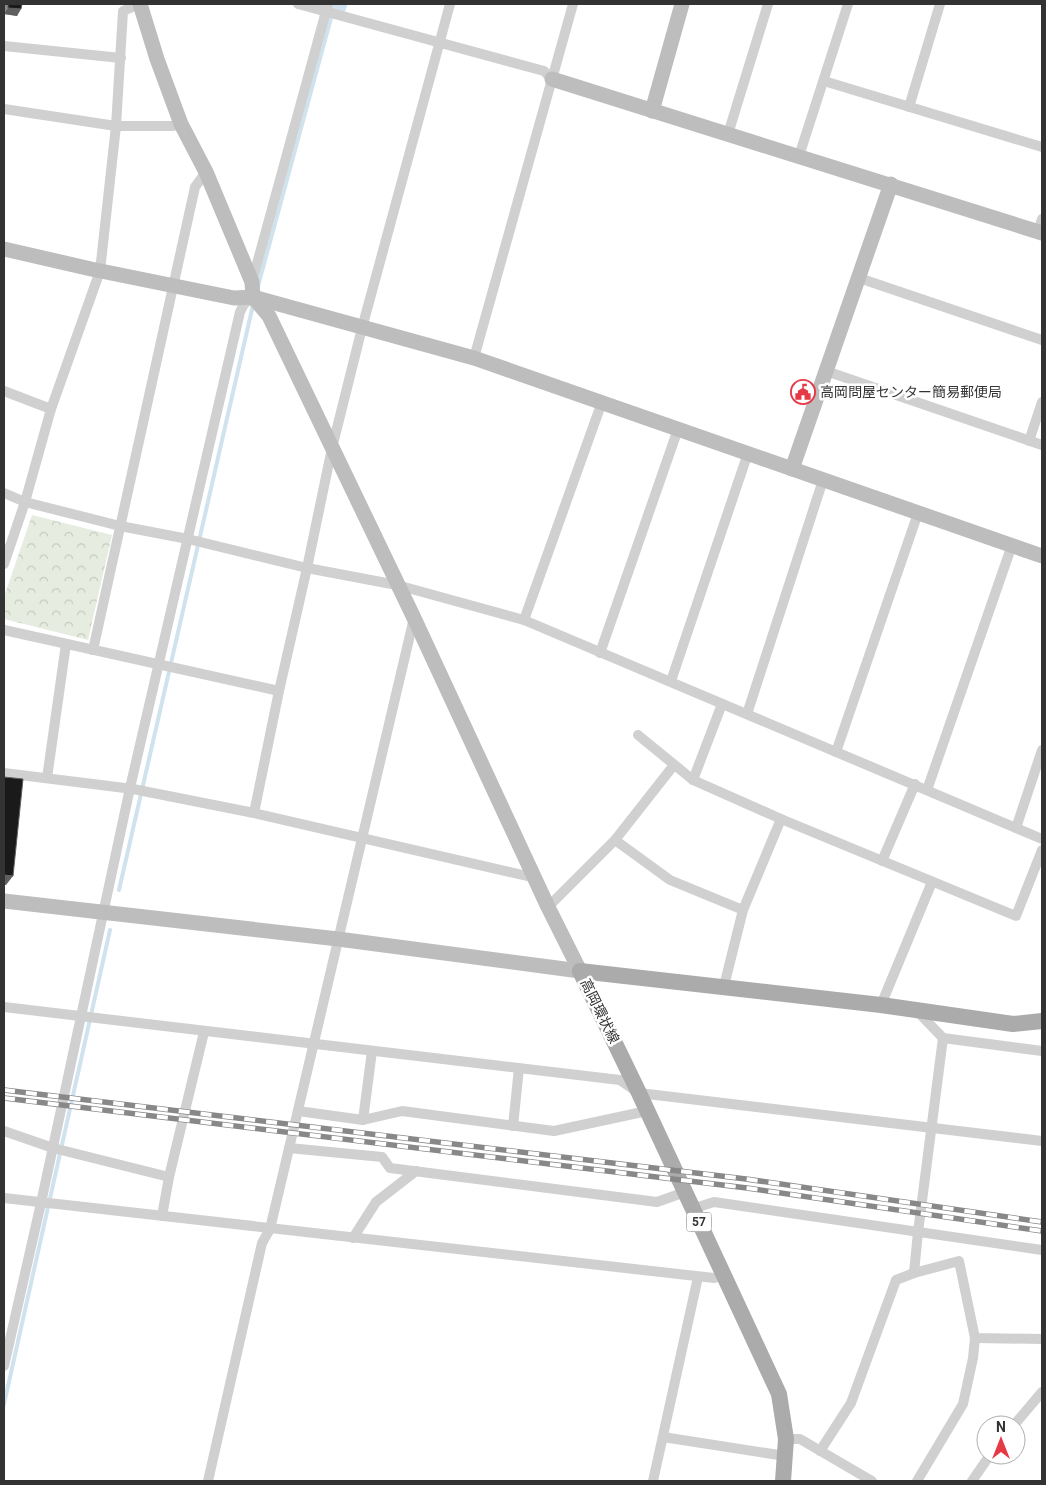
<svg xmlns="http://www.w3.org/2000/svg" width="1046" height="1485" viewBox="0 0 1046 1485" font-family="Roboto,'Noto Sans JP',sans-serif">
<defs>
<pattern id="park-crowns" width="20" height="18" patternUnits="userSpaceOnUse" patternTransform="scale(1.25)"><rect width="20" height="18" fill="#e6ecdf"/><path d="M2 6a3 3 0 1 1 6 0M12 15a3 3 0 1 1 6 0" fill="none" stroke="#c6cbc0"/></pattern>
</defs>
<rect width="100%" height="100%" fill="#fff"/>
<path fill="url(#park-crowns)" d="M32,515L112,535L88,640L4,619V597Z"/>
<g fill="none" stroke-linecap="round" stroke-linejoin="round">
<g stroke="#cfe2ee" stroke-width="4">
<path d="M258,286L334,7"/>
<path d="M119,890L253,305"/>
<path d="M4,1404L110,930"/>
</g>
<path stroke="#cfe2ee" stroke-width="24" d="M334,7L335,4"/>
<g stroke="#d0d0d0" stroke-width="10">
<path d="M298,4L544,71L552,79"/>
<path d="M4,46L121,58"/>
<path d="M824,81L1042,147"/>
<path d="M909,107L940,4"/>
<path d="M4,109L116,126H172L181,124"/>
<path d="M728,134L768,4"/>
<path d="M799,156L848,4"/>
<path d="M1038,231L1042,219"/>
<path d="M859,278L1042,340"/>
<path d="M252,282L328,4"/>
<path d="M474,358L573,4"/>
<path d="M826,371L1042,445"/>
<path d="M4,391L51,409"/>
<path d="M1029,441L1042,402"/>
<path d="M4,493L25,502L120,526L188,539L307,568L397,585L524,620L1042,839"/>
<path d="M4,564L25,502L51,409L100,271L116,126L123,11L140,4"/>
<path d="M524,620L602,402"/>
<path d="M4,630L279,691"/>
<path d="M93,650L195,187L206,172"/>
<path d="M600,653L678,429"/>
<path d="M671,681L748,453"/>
<path d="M747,714L823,480"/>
<path d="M638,735L693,780L781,819L1016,916L1042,850"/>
<path d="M836,752L918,513"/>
<path d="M4,773L133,789L254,813L536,878"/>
<path d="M47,778L66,644"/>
<path d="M693,780L722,704"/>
<path d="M927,790L1012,545"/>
<path d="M254,813L279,691L307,568L332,448L362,328L450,4"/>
<path d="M1016,828L1042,750"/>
<path d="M615,840L670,880L743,910"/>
<path d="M882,861L915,784"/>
<path d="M548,907L615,840L674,765"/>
<path d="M724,986L743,910L781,819"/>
<path d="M881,1005L932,882"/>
<path d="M4,1007L620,1080L639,1093L1042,1141"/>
<path d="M917,1011L943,1038L1042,1051"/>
<path d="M943,1038L918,1232L914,1273L959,1261L975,1338L1042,1339"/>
<path d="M298,1111L363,1120L402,1111L554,1131L647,1111"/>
<path d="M363,1120L372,1051"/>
<path d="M513,1126L519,1068"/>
<path d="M4,1131L53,1148L169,1177"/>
<path d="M289,1148L382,1157L390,1168L657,1202L685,1192"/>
<path d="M4,1198L714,1278L723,1275"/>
<path d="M692,1209L714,1202L1042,1250"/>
<path d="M162,1216L169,1177L204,1032"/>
<path d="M353,1238L376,1202L416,1171"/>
<path d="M4,1366L41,1203L130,788L240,312L244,304L253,297"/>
<path d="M1014,1425L1042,1392"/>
<path d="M663,1437L785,1456"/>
<path d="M786,1439H800L872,1481"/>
<path d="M820,1451L851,1403L896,1280L914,1273"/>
<path d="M208,1481L262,1243L270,1229L414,618"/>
<path d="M653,1481L698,1277"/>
<path d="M917,1481L963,1404L973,1358L975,1338"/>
<path d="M972,1481L990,1455"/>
</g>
<g stroke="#bdbdbd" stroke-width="15">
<path d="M140,4L157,59L181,124L206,172L252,282L253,297L269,316L414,618L548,907L580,971"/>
<path d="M552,79L1042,233"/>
<path d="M652,111L682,4"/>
<path d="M4,249L91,269L234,298L253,297L474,358L1042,556"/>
<path d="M792,469L891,184"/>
<path d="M4,901L338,939L580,971"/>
</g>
<g stroke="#ababab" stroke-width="16">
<path d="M580,971L639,1093L779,1394L786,1439L783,1481"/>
<path d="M580,971L881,1005L1013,1024L1042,1021"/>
</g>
<defs>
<g id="rail">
<path d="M4,1090L746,1179L1042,1222"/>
<path d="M4,1098L747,1188L1042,1231"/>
</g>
</defs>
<use href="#rail" stroke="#888" stroke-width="5.5"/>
<use href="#rail" stroke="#fff" stroke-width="4" stroke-dasharray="11" stroke-linecap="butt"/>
</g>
<path fill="#8c8c8c" d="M4,4H22L17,16L4,14Z"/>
<g fill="#5f5f5f">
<path d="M8,8L21,9L17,16L4,14Z"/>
<path d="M4,875L13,876L6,885H4Z"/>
</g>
<g fill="#1a1a1a" stroke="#5f5f5f">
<path d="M8,4H22L21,9L8,8Z"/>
<path d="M4,777L23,779L13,876L4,875Z"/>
</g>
<defs>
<symbol id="civic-ring" viewBox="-11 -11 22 22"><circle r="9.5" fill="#fff" stroke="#e63946" stroke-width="1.5"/><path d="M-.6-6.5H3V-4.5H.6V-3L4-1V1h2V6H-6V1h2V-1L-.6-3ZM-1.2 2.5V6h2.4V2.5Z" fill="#e63946"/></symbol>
</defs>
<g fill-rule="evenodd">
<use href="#civic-ring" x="789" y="378" width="28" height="28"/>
</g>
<g text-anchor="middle" stroke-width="5" stroke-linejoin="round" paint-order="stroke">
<rect fill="#fff" stroke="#707070" stroke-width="1" x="686.5" y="1212.5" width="25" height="19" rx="4"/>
<g font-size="12" font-weight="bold" fill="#333">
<text x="699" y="1226">57</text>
</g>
<g font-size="14" fill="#333" stroke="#fff" text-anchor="start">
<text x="820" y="397">高岡問屋センター簡易郵便局</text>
</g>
<g font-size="14" fill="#333" stroke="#fff">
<text transform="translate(600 1011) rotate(64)" y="5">高岡環状線</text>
</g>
</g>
<rect width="1046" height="1485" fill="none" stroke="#333333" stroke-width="10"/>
<g transform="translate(1001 1440)"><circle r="24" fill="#ffffff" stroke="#adadad"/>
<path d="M0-4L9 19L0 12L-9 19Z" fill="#e63946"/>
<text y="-8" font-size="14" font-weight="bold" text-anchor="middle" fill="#333333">N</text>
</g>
</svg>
